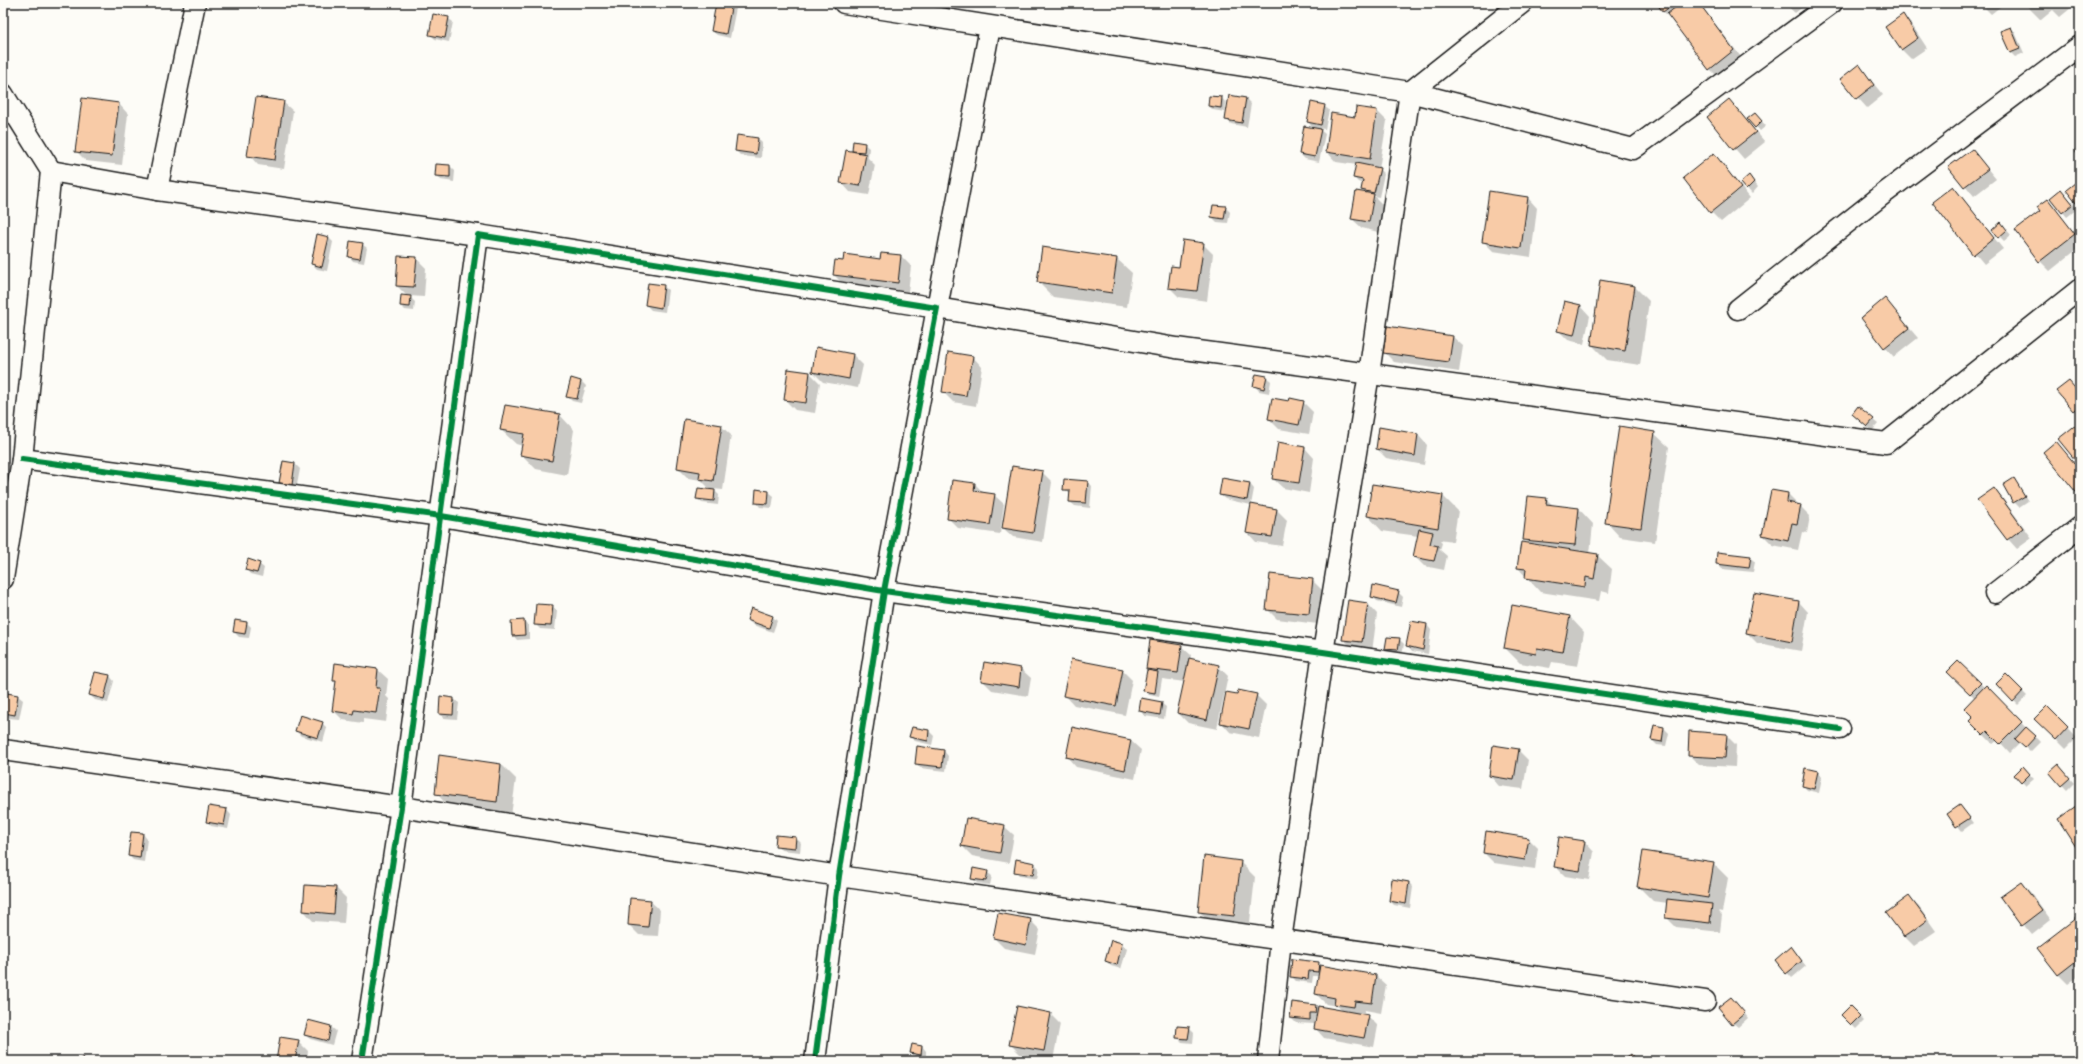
<svg xmlns="http://www.w3.org/2000/svg" width="2083" height="1064" viewBox="0 0 2083 1064" font-family="'Playpen Sans',sans-serif">
<rect width="100%" height="100%" fill="#fdfcf7"/>
<filter id="ink" filterUnits="userSpaceOnUse"><feTurbulence type="fractalNoise" baseFrequency=".025" numOctaves="2"/><feDisplacementMap in="SourceGraphic" scale="8" xChannelSelector="R" yChannelSelector="G"/><feConvolveMatrix kernelMatrix="1 2 1 2 8 2 1 2 1" color-interpolation-filters="sRGB"/></filter>
<g filter="url(#ink)">
<g fill="#0003" fill-rule="evenodd">
<path d="M717,3L731,4L736,8L730,38L717,35L712,31Z"/>
<path d="M1657,3H1699L1748,66L1725,84L1710,69L1669,15L1668,16L1663,11Z"/>
<path d="M1784,3H1808L1795,13Z"/>
<path d="M1980,3H2005L1991,14Z"/>
<path d="M2024,3H2077L2060,17L2053,10L2041,20Z"/>
<path d="M1903,16L1912,25L1927,48L1911,59L1901,49Z"/>
<path d="M448,18L453,22L449,42L435,39L431,35Z"/>
<path d="M2011,28L2015,32L2024,53L2015,57L2011,53Z"/>
<path d="M1859,66L1883,95L1867,108L1841,79Z"/>
<path d="M1230,96L1246,99L1251,104L1247,127L1231,124L1226,119Z"/>
<path d="M1222,98L1226,103L1225,112L1213,110L1209,106Z"/>
<path d="M1729,100L1765,142L1744,159L1708,118Z"/>
<path d="M283,102L293,111L284,169L258,165L249,155Z"/>
<path d="M119,104L128,114L122,165L86,161L76,151Z"/>
<path d="M1324,106L1329,110L1325,129L1318,128L1325,134L1319,162L1305,159L1300,154L1314,129L1308,122Z"/>
<path d="M1357,108L1377,111L1387,121L1379,169L1384,174L1379,197L1374,196L1383,205L1378,232L1362,228L1352,219L1366,194L1362,190L1363,184L1358,182L1354,178L1357,165L1336,162L1327,152L1356,118Z"/>
<path d="M1759,118L1766,126L1760,131L1749,119Z"/>
<path d="M758,139L762,143L761,158L741,156L736,151Z"/>
<path d="M864,144L869,148L868,158L875,165L869,195L850,192L841,182L856,153L853,150Z"/>
<path d="M1972,150L1996,179L1974,196L1950,167Z"/>
<path d="M1714,154L1750,198L1721,222L1711,212Z"/>
<path d="M437,165L450,166L455,171L454,182L441,180L436,176Z"/>
<path d="M1753,181L1758,187L1752,194L1742,183Z"/>
<path d="M1953,187L2003,249L1984,264L1933,202Z"/>
<path d="M2066,195L2077,209L2067,217L2051,198Z"/>
<path d="M1528,198L1537,208L1531,257L1493,251L1483,241Z"/>
<path d="M2048,201L2080,240V247L2050,271L2040,261L2042,211Z"/>
<path d="M1225,207L1230,212L1228,223L1217,222L1212,217Z"/>
<path d="M2005,228L2011,235L2004,241L1993,230Z"/>
<path d="M328,237L333,242L327,271L317,269L312,264Z"/>
<path d="M362,244L367,248L364,263L353,261L349,256Z"/>
<path d="M1203,244L1213,254L1207,301L1179,297L1169,287L1180,268Z"/>
<path d="M881,254L901,256L911,266L908,292L844,285L834,275L844,262L881,260Z"/>
<path d="M416,258L426,268L424,297L409,296L415,302L414,311L405,310L401,306L408,297L397,286Z"/>
<path d="M1117,259L1132,273L1127,307L1053,297L1038,282Z"/>
<path d="M663,286L668,290L665,312L651,310L646,305Z"/>
<path d="M1634,286L1649,301L1640,365L1607,360L1592,345Z"/>
<path d="M1885,300L1918,338L1894,357L1885,347Z"/>
<path d="M1581,306L1590,316L1584,344L1568,340L1558,330Z"/>
<path d="M1453,337L1463,346L1459,372L1394,362L1384,352Z"/>
<path d="M817,349L853,355L863,365L858,388L823,382L813,372Z"/>
<path d="M973,357L982,367L976,406L953,402L943,392Z"/>
<path d="M810,373L820,383L815,413L795,410L785,400Z"/>
<path d="M1266,377L1271,381L1269,393L1259,391L1255,386Z"/>
<path d="M572,379L581,381L586,386L581,403L572,401L568,397Z"/>
<path d="M2058,392L2080,395V413L2078,415Z"/>
<path d="M1303,402L1313,412L1309,434L1279,429L1269,419Z"/>
<path d="M1853,414L1873,420L1878,424L1872,431Z"/>
<path d="M560,415L574,430L567,475L536,469L521,454L523,446L516,444L501,430Z"/>
<path d="M721,426L731,435L723,490L713,489L719,495L718,505L702,503L697,499L711,490L701,480L688,478L678,468Z"/>
<path d="M1654,433L1669,447L1655,542L1620,537L1606,522Z"/>
<path d="M1418,435L1427,445L1424,465L1386,458L1377,449Z"/>
<path d="M2056,442L2080,469V495Z"/>
<path d="M1305,448L1314,458L1309,493L1283,488L1273,479Z"/>
<path d="M284,462L295,464L300,469L296,490L285,488L280,483Z"/>
<path d="M1042,472L1052,482L1043,542L1013,537L1003,528Z"/>
<path d="M2014,479L2028,501L2019,507L2014,502Z"/>
<path d="M1088,482L1092,486L1090,508L1075,506L1070,502V494L1064,489Z"/>
<path d="M975,484L984,493L994,495L1004,504L1000,534L958,528L948,518Z"/>
<path d="M1250,484L1254,489L1251,505L1225,499L1220,495Z"/>
<path d="M1372,485L1443,496L1458,511L1453,542L1439,540L1442,543L1440,550L1447,556L1444,570L1424,566L1414,556L1418,536L1382,531L1368,516Z"/>
<path d="M1994,489L2003,499L2032,538L2017,549L2008,539Z"/>
<path d="M1772,491L1788,494L1810,516L1807,533L1802,532L1798,550L1773,545L1763,535Z"/>
<path d="M769,492L774,496L772,508L760,507L756,502Z"/>
<path d="M1546,499L1554,506L1579,509L1593,524L1590,554L1597,555L1612,569L1609,593L1601,591L1599,601L1540,592L1518,568L1529,544L1524,539Z"/>
<path d="M1251,506L1277,510L1287,520L1282,546L1256,542L1247,532Z"/>
<path d="M1750,557L1755,562L1753,572L1722,569L1717,564Z"/>
<path d="M259,564L264,568L262,577L250,574L246,569Z"/>
<path d="M1312,580L1322,590L1318,624L1277,619L1267,609Z"/>
<path d="M1398,592L1403,597L1401,607L1377,601L1372,596Z"/>
<path d="M1799,602L1808,612L1801,651L1757,643L1747,633Z"/>
<path d="M1368,604L1377,614L1372,652L1353,649L1343,639Z"/>
<path d="M552,606L557,611L555,630L540,629L535,624Z"/>
<path d="M772,616L777,621L773,632L753,625L748,620Z"/>
<path d="M1570,617L1584,632L1578,666L1552,662L1550,668L1520,663L1505,648Z"/>
<path d="M524,621L529,626V639L517,640L513,635Z"/>
<path d="M246,622L251,627L249,638L239,637L234,632Z"/>
<path d="M1412,623L1427,625L1431,630L1428,654L1412,651L1408,646Z"/>
<path d="M1399,639L1404,644L1402,655L1391,653L1386,648Z"/>
<path d="M1181,646L1191,655L1190,660L1218,666L1228,676L1217,729L1188,723L1178,713L1185,682L1162,679L1159,697L1149,695L1144,691L1151,672L1147,668Z"/>
<path d="M1958,662L1985,688L1986,687L2040,742L2030,752L2020,743L2010,753L1998,740L1993,744L1970,721L1974,717L1975,698L1949,672Z"/>
<path d="M985,663L1021,669L1031,678L1028,696L992,690L982,680Z"/>
<path d="M336,664L378,670L388,679L386,696L389,699L386,722L363,719V723L343,720L333,710L337,683L334,680Z"/>
<path d="M1122,670L1132,680L1125,715L1074,705L1065,695Z"/>
<path d="M2006,675L2027,696L2018,705L1997,684Z"/>
<path d="M110,676L114,681L108,703L95,700L90,695Z"/>
<path d="M8,694L18,696L23,700L19,719L9,718L5,713Z"/>
<path d="M1238,695H1256L1266,705L1259,738L1230,732L1221,722Z"/>
<path d="M454,699L459,703L457,719L444,718L440,714Z"/>
<path d="M1161,703L1166,707L1164,719L1145,716L1140,711Z"/>
<path d="M2047,707L2077,738L2066,749L2036,719Z"/>
<path d="M322,723L327,728L323,742L301,736L296,731Z"/>
<path d="M1654,726L1664,728L1669,733L1666,746L1657,745L1652,740Z"/>
<path d="M912,728L929,731L934,736L932,745L915,741L910,737Z"/>
<path d="M1073,728L1131,741L1141,750L1135,779L1076,767L1067,757Z"/>
<path d="M1726,735L1736,745L1735,767L1699,765L1689,755Z"/>
<path d="M1518,750L1528,760L1523,789L1499,786L1490,776Z"/>
<path d="M944,751L948,756L946,771L920,768L916,763Z"/>
<path d="M501,764L516,779L511,816L450,808L436,793Z"/>
<path d="M2023,768L2034,779L2026,786L2015,775Z"/>
<path d="M2062,770L2074,783L2067,790L2050,772Z"/>
<path d="M1818,772L1822,777L1819,793L1807,790L1803,785Z"/>
<path d="M1960,806L1973,823L1962,831L1949,815Z"/>
<path d="M227,810L231,815L228,829L211,826L207,821Z"/>
<path d="M1004,826L1014,835L1009,863L972,856L962,846Z"/>
<path d="M143,834L147,839L144,862L133,860L129,856Z"/>
<path d="M777,836L796,838L801,843L800,852L781,850L777,845Z"/>
<path d="M1528,838L1538,848L1535,869L1494,863L1484,853Z"/>
<path d="M1585,842L1594,852L1589,880L1565,876L1555,866Z"/>
<path d="M1240,862L1255,877L1249,931L1213,926L1199,911Z"/>
<path d="M1034,863L1039,868L1037,879L1020,876L1015,871Z"/>
<path d="M1713,863L1728,878L1722,912L1718,911L1722,915L1720,932L1676,927L1666,917L1668,903L1653,901L1638,886Z"/>
<path d="M987,872L992,876L990,885L977,883L972,879Z"/>
<path d="M1409,883L1413,887L1410,908L1394,905L1390,901Z"/>
<path d="M2021,883L2031,893L2051,920L2032,935L2001,898Z"/>
<path d="M306,886L336,888L346,898L344,923L313,921L304,911Z"/>
<path d="M1909,898L1919,907L1936,931L1914,946L1905,937Z"/>
<path d="M650,901L660,910L658,936L639,935L629,925Z"/>
<path d="M2080,916V975L2068,984L2058,974Z"/>
<path d="M1030,920L1040,930L1035,954L1004,948L994,938Z"/>
<path d="M1111,941L1122,944L1127,949L1121,969L1111,966L1106,961Z"/>
<path d="M1795,952L1806,966L1792,978L1776,960Z"/>
<path d="M1318,963L1322,967L1376,976L1386,985L1381,1013L1365,1010L1364,1015L1368,1016L1378,1026L1374,1047L1324,1038L1315,1028V1024L1296,1023L1291,1018L1315,1006L1318,1009L1343,1011L1337,1006L1326,1004L1316,994L1319,976H1313L1312,983L1296,981L1291,976ZM1315,1017H1317L1316,1023H1314Z"/>
<path d="M1736,1002L1748,1018L1738,1027L1733,1023Z"/>
<path d="M1850,1007L1864,1021L1856,1029L1842,1015Z"/>
<path d="M1050,1014L1060,1024L1053,1060L1020,1054L1010,1044Z"/>
<path d="M309,1021L331,1027L336,1031L332,1045L310,1039L305,1035Z"/>
<path d="M1189,1028L1194,1033L1193,1043L1182,1042L1177,1037Z"/>
<path d="M298,1041L308,1051L307,1061H277Z"/>
<path d="M922,1046L926,1051V1059L916,1057L911,1053Z"/>
</g>
<g fill="#f8cba7" stroke="#1c1c1c">
<path d="M716,3H732L726,34L711,31Z"/>
<path d="M1656,3H1675L1663,12Z"/>
<path d="M1681,3H1699L1734,50L1709,70L1667,14Z"/>
<path d="M433,14L449,17L445,38L429,35Z"/>
<path d="M1903,14L1918,38L1901,50L1885,27Z"/>
<path d="M2011,27L2020,49L2010,53L2000,31Z"/>
<path d="M1859,64L1874,85L1856,99L1840,79Z"/>
<path d="M1229,95L1246,98L1242,123L1225,120Z"/>
<path d="M1209,96L1222,97L1221,108L1208,106Z"/>
<path d="M256,97L284,101L275,160L247,156Z"/>
<path d="M82,98L119,103L112,156L75,152Z"/>
<path d="M1729,99L1756,132L1733,150L1707,117Z"/>
<path d="M1311,102L1325,105L1321,125L1307,122Z"/>
<path d="M1356,107L1377,110L1370,159L1326,152L1331,113L1355,117Z"/>
<path d="M1755,113L1762,121L1755,128L1747,119Z"/>
<path d="M1304,126L1321,129L1315,157L1299,154Z"/>
<path d="M737,135L758,138L756,154L735,151Z"/>
<path d="M853,141L865,143L864,152L852,151Z"/>
<path d="M2080,146V157L2075,150Z"/>
<path d="M1972,149L1988,169L1964,187L1948,167Z"/>
<path d="M846,150L866,154L860,186L840,183Z"/>
<path d="M1714,153L1741,188L1710,213L1683,178Z"/>
<path d="M1356,163L1380,168L1374,193L1361,190L1363,180L1353,178Z"/>
<path d="M436,164L450,165V177L435,176Z"/>
<path d="M1749,175L1754,182L1746,190L1740,183Z"/>
<path d="M2080,179V208L2066,190Z"/>
<path d="M1953,186L1994,238L1973,255L1932,202Z"/>
<path d="M2061,189L2073,204L2062,213L2050,198Z"/>
<path d="M1356,191L1374,194L1369,222L1351,219Z"/>
<path d="M1489,191L1528,197L1521,248L1482,242Z"/>
<path d="M2048,199L2075,234L2039,262L2015,230L2040,211L2037,207Z"/>
<path d="M1213,205L1226,206L1224,219L1211,217Z"/>
<path d="M2001,222L2007,230L1998,238L1992,230Z"/>
<path d="M317,234L329,237L322,267L311,264Z"/>
<path d="M1183,240L1204,243L1197,291L1168,288L1171,266L1179,267Z"/>
<path d="M350,241L363,243L360,259L348,257Z"/>
<path d="M1042,247L1117,258L1112,293L1037,282Z"/>
<path d="M881,253L901,255L898,283L833,275L835,260L843,261L844,254L880,259Z"/>
<path d="M398,256L417,257L414,287L396,286Z"/>
<path d="M1600,280L1635,286L1625,351L1591,345Z"/>
<path d="M648,283L664,285L661,308L645,305Z"/>
<path d="M401,295L411,296L410,307L400,306Z"/>
<path d="M1885,298L1909,328L1884,348L1861,318Z"/>
<path d="M1564,301L1581,305L1574,335L1557,331Z"/>
<path d="M1387,326L1453,336L1449,362L1383,353Z"/>
<path d="M816,347L853,354L849,379L812,372Z"/>
<path d="M948,352L973,356L966,396L942,392Z"/>
<path d="M788,369L810,372L806,403L784,400Z"/>
<path d="M1256,374L1267,376L1264,389L1253,386Z"/>
<path d="M571,378L581,381L577,399L566,397Z"/>
<path d="M2069,381L2080,394V405L2073,411L2056,391Z"/>
<path d="M1272,398L1289,401L1290,398L1304,401L1299,425L1268,419Z"/>
<path d="M505,405L560,414L552,461L520,455L524,434L500,430Z"/>
<path d="M1858,406L1874,419L1867,427L1852,414Z"/>
<path d="M684,419L722,425L713,481L699,479L700,472L677,468Z"/>
<path d="M2077,424L2080,427V466L2058,439Z"/>
<path d="M1619,426L1655,432L1641,528L1605,523Z"/>
<path d="M1379,427L1418,434L1415,456L1376,449Z"/>
<path d="M2056,441L2080,470V497L2043,452Z"/>
<path d="M1278,442L1305,447L1299,483L1272,479Z"/>
<path d="M283,461L295,463L292,485L279,483Z"/>
<path d="M1012,466L1043,471L1033,533L1002,528Z"/>
<path d="M1222,478L1250,483L1247,500L1219,495Z"/>
<path d="M2014,478L2025,496L2013,503L2003,485Z"/>
<path d="M1064,479L1088,481L1086,503L1069,502L1070,490H1063Z"/>
<path d="M952,480L975,483L974,491L995,494L990,525L947,519Z"/>
<path d="M1372,484L1443,495L1438,528L1367,516Z"/>
<path d="M698,488L715,490L714,501L696,499Z"/>
<path d="M1994,488L2023,528L2007,540L1977,500Z"/>
<path d="M756,489L769,491L768,504L755,503Z"/>
<path d="M1771,490L1788,493L1787,502L1801,505L1797,524L1792,523L1788,541L1762,535Z"/>
<path d="M1528,496L1547,498L1546,504L1579,508L1575,545L1523,540Z"/>
<path d="M1251,504L1277,509L1272,537L1246,533Z"/>
<path d="M1419,529L1433,532L1430,544L1438,546L1434,561L1413,557Z"/>
<path d="M1521,542L1598,554L1594,579L1586,577L1585,587L1525,578L1526,569L1517,568Z"/>
<path d="M1717,552L1751,556L1749,568L1716,564Z"/>
<path d="M248,559L260,563L257,573L245,570Z"/>
<path d="M1270,574L1313,579L1309,614L1266,610Z"/>
<path d="M1373,585L1399,591L1396,603L1371,597Z"/>
<path d="M1754,593L1799,601L1792,642L1746,633Z"/>
<path d="M1348,600L1368,603L1362,642L1342,640Z"/>
<path d="M536,604L553,605L551,626L534,625Z"/>
<path d="M1512,605L1570,616L1563,652L1537,648L1536,654L1504,648Z"/>
<path d="M751,608L773,616L769,628L747,620Z"/>
<path d="M235,620L247,622L245,634L233,632Z"/>
<path d="M524,620L525,635L512,636L511,621Z"/>
<path d="M1411,621L1427,624L1423,650L1406,646Z"/>
<path d="M1387,637L1400,638L1398,650L1385,649Z"/>
<path d="M1150,640L1182,645L1178,673L1146,669Z"/>
<path d="M1189,658L1219,665L1207,720L1177,713Z"/>
<path d="M1071,659L1123,669L1116,706L1063,696Z"/>
<path d="M1958,661L1981,683L1970,694L1947,672Z"/>
<path d="M984,662L1021,668L1019,687L981,681Z"/>
<path d="M335,663L378,669L376,688H380L376,713L354,710L353,714L332,711L336,681H333Z"/>
<path d="M1147,670L1158,672L1155,693L1143,691Z"/>
<path d="M95,672L110,675L104,699L89,695Z"/>
<path d="M2006,674L2023,691L2013,702L1996,684Z"/>
<path d="M1986,685L2022,722L2000,744L1987,731L1983,735L1969,721L1973,717L1964,708Z"/>
<path d="M1238,690L1257,694L1249,729L1220,723L1226,692L1237,694Z"/>
<path d="M7,693L18,695L15,715L4,713Z"/>
<path d="M440,696L454,698L453,715L439,714Z"/>
<path d="M1141,698L1162,702L1160,715L1139,711Z"/>
<path d="M2047,706L2068,727L2056,740L2034,719Z"/>
<path d="M300,715L323,722L318,738L295,731Z"/>
<path d="M1654,725L1664,727L1662,742L1651,740Z"/>
<path d="M912,727L929,730L928,741L909,737Z"/>
<path d="M1072,727L1131,740L1125,770L1066,757Z"/>
<path d="M2026,727L2036,736L2025,748L2015,739Z"/>
<path d="M1689,731L1727,734L1725,758L1688,756Z"/>
<path d="M1493,745L1519,749L1514,780L1489,776Z"/>
<path d="M917,746L944,750L942,767L915,764Z"/>
<path d="M439,755L501,764L497,802L435,794Z"/>
<path d="M2058,764L2070,778L2061,786L2049,772Z"/>
<path d="M2023,766L2030,774L2021,783L2014,775Z"/>
<path d="M1805,768L1818,771L1814,789L1802,786Z"/>
<path d="M2080,803V844L2076,847L2058,819Z"/>
<path d="M1960,805L1970,818L1956,827L1947,814Z"/>
<path d="M209,806L227,809L224,825L206,822Z"/>
<path d="M966,818L1005,825L1000,853L961,846Z"/>
<path d="M1486,831L1529,838L1525,860L1483,853Z"/>
<path d="M131,832L143,833L140,858L128,856Z"/>
<path d="M776,835L796,837L795,848L775,846Z"/>
<path d="M1559,837L1585,841L1580,871L1554,867Z"/>
<path d="M1643,851L1714,862L1708,898L1637,887Z"/>
<path d="M1204,856L1241,861L1234,916L1198,912Z"/>
<path d="M1016,859L1035,863L1033,875L1014,872Z"/>
<path d="M973,868L988,871L986,881L971,879Z"/>
<path d="M1392,879L1409,882L1406,904L1389,901Z"/>
<path d="M2021,882L2042,910L2021,926L2000,897Z"/>
<path d="M305,885L336,887L334,914L303,911Z"/>
<path d="M1909,896L1927,920L1904,937L1886,913Z"/>
<path d="M630,898L651,900L648,927L628,925Z"/>
<path d="M1667,899L1712,904L1710,923L1665,918Z"/>
<path d="M998,913L1031,919L1026,945L993,938Z"/>
<path d="M2080,915V958L2058,975L2037,948Z"/>
<path d="M1111,940L1122,943L1117,965L1105,961Z"/>
<path d="M1791,946L1802,961L1786,974L1775,960Z"/>
<path d="M1292,959L1319,962L1318,972L1309,971L1308,979L1290,977Z"/>
<path d="M1320,965L1376,975L1372,1003L1355,1001L1354,1007L1334,1004L1335,998L1315,994Z"/>
<path d="M1731,997L1745,1013L1732,1024L1718,1007Z"/>
<path d="M1292,1002L1316,1005L1315,1013H1310V1020L1290,1018Z"/>
<path d="M1017,1006L1051,1013L1044,1051L1009,1045Z"/>
<path d="M1318,1006L1369,1015L1364,1038L1314,1029Z"/>
<path d="M1850,1006L1860,1016L1851,1025L1841,1015Z"/>
<path d="M308,1020L331,1026L328,1041L304,1035Z"/>
<path d="M1177,1026L1190,1027L1188,1039L1176,1038Z"/>
<path d="M280,1037L299,1040L295,1061H276Z"/>
<path d="M912,1044L922,1046L921,1055L910,1053Z"/>
<path d="M1631,1054L1636,1061H1623V1060Z"/>
<path d="M83,1057L86,1061H78Z"/>
</g>
<g fill="none" stroke-linecap="round" stroke-linejoin="round">
<defs>
<g id="street">
<path d="M844,3L1410,92L1633,149L1832,3"/>
<path d="M990,27L937,308L1176,348L1886,443L2080,289"/>
<path d="M3,94L51,171L22,459L3,579"/>
<path d="M51,171L157,190L478,235"/>
<path d="M157,190L195,3"/>
<path d="M1738,309L1886,192L2080,46"/>
<path d="M22,459L441,516L884,591L1323,652L1840,729"/>
<path d="M1995,593L2080,527"/>
<path d="M3,750L401,807L839,876L1705,1001"/>
<path d="M362,1061L401,807L478,235L937,308L884,591L839,876L815,1061"/>
<path d="M1268,1061L1281,940L1323,652L1369,374L1410,92L1522,3"/>
</g>
</defs>
<use href="#street" stroke="#1c1c1c" stroke-width="23"/>
<use href="#street" stroke="#fdfcf7" stroke-width="20"/>
<defs>
<g id="cycleway">
<path d="M22,459L441,516L884,591L1323,652L1840,729"/>
<path d="M362,1061L401,807L478,235L937,308L884,591L839,876L815,1061"/>
</g>
</defs>
<use href="#cycleway" stroke="#fdfcf7" stroke-width="8"/>
<use href="#cycleway" stroke="#00873e" stroke-width="6"/>
</g>
</g>
<rect width="2083" height="1064" fill="none" stroke="#fdfcf7" stroke-width="16"/>
<rect x="8" y="8" width="2067" height="1048" fill="none" stroke="#1c1c1c" stroke-width="1.5" filter="url(#ink)"/>
</svg>
